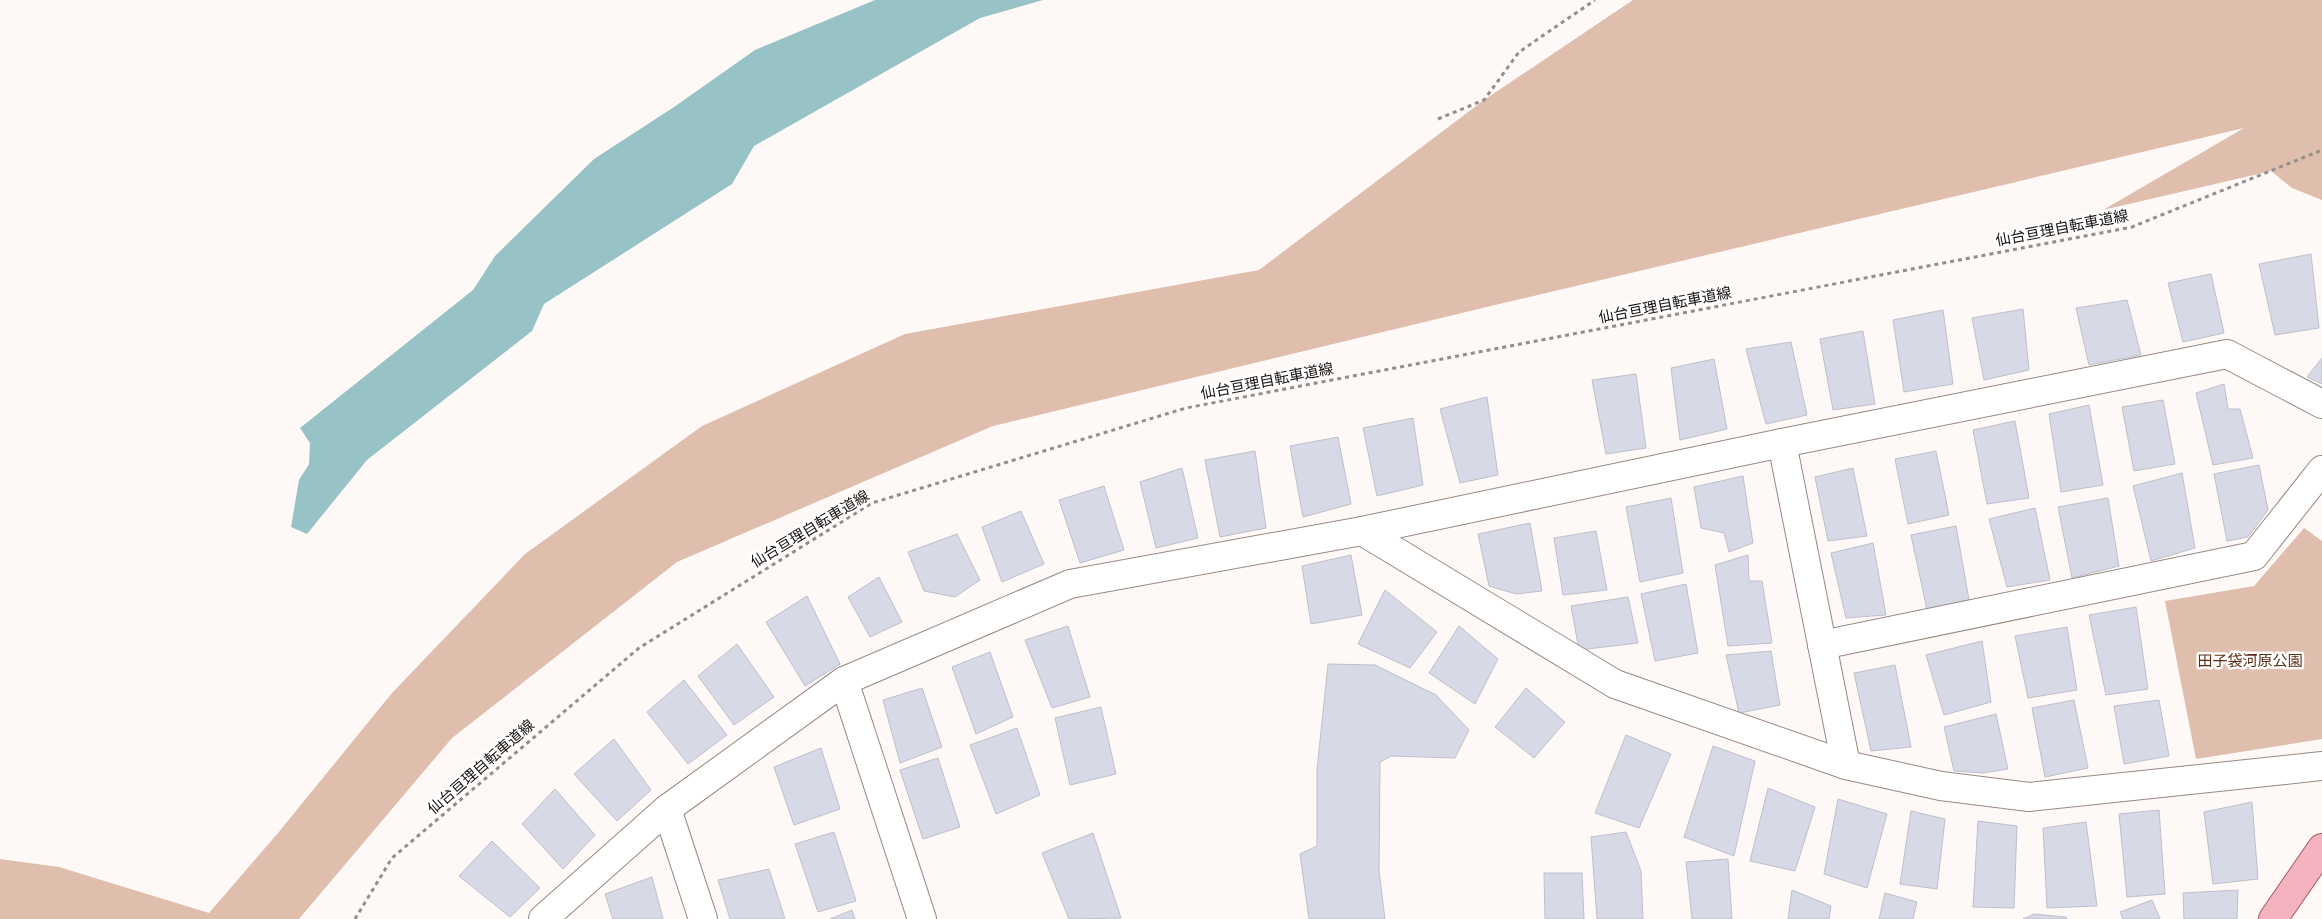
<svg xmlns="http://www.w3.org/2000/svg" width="2322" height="919" viewBox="0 0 2322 919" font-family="Jost,'Noto Sans JP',sans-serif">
<rect width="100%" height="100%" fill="#fef9f6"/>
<g fill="#dfbeae">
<path d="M1633,0H2322V200L2292,188L2271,171L2103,210L2244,128L1495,305L993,426L677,562L452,738L299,919H0V859L59,867L209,913L278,833L392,693L525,554L702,426L905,334L1259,270L1484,100Z"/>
<path d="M2304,528L2322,541V739L2196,759L2165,601L2254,586Z"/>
</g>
<path fill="#97c3c6" d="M875,0H1043L980,18L754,146L732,184L544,304L532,331L367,460L307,534L291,527L299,480L309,464L310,443L300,428L473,290L495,256L594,159L674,107L755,50Z"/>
<g fill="#d8d9e6" stroke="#bebfcc">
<path d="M2311,254L2319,328L2275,335L2259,264Z"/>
<path d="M2211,274L2224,333L2183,342L2168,283Z"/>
<path d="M2127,300L2141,355L2089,365L2076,308Z"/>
<path d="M2023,309L2029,370L1984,380L1972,318Z"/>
<path d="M1943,310L1953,384L1904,392L1893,320Z"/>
<path d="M1863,331L1875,404L1833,410L1820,339Z"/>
<path d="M1791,342L1807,415L1766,424L1746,349Z"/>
<path d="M2322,358V384L2307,377Z"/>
<path d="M1714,359L1727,429L1680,440L1671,368Z"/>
<path d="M1636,374L1646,448L1606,454L1592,380Z"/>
<path d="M2224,384L2228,409H2240L2253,458L2213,465L2196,393Z"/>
<path d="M1487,397L1498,475L1460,483L1440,409Z"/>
<path d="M2163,400L2175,464L2134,471L2122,407Z"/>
<path d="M2089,405L2103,485L2061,492L2049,414Z"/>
<path d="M1413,418L1423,485L1377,496L1363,428Z"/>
<path d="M2015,421L2029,498L1987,504L1973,430Z"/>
<path d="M1338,437L1351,504L1303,517L1290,446Z"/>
<path d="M1255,451L1266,528L1220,537L1205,460Z"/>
<path d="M1936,451L1949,515L1908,524L1895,459Z"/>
<path d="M2259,465L2268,510L2248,537L2227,541L2214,474Z"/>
<path d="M1182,468L1198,538L1156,548L1140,482Z"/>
<path d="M1853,468L1867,536L1828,541L1815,477Z"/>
<path d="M2182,473L2195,548L2151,561L2133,486Z"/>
<path d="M1743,476L1753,543L1729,552L1724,533L1701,528L1694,487Z"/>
<path d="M1104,486L1124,550L1080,563L1059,500Z"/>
<path d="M1671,498L1683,573L1640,582L1626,507Z"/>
<path d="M2108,498L2119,566L2072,578L2058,507Z"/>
<path d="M2035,508L2050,580L2007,587L1989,519Z"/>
<path d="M1021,511L1044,564L1002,582L982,527Z"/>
<path d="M1530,523L1542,591L1516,594L1489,586L1478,534Z"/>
<path d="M1956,526L1969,600L1927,610L1911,535Z"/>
<path d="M1596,531L1607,590L1563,595L1554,538Z"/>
<path d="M957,534L980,580L955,597L924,591L908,552Z"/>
<path d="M1873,543L1886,615L1846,618L1831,553Z"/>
<path d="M1351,555L1362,615L1311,624L1302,566Z"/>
<path d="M1748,555L1749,581H1762L1772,643L1728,646L1715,565Z"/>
<path d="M879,577L902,622L870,637L848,597Z"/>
<path d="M1686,584L1698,653L1655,661L1641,594Z"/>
<path d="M1385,590L1437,632L1410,668L1358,644Z"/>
<path d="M807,596L840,664L805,686L766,622Z"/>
<path d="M1628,597L1638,643L1579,650L1571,606Z"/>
<path d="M2136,607L2148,689L2106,695L2089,615Z"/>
<path d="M1068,626L1090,697L1052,708L1025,640Z"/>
<path d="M1459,626L1498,659L1475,704L1429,673Z"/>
<path d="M2067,627L2077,690L2028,698L2015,636Z"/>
<path d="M1982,641L1991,702L1944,715L1926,655Z"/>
<path d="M737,644L774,697L734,725L698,676Z"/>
<path d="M1771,651L1780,705L1739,713L1726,655Z"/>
<path d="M990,652L1013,717L976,734L952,667Z"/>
<path d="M1328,664L1375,665L1436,695L1469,730L1455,758L1391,756L1380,762L1379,871L1385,919H1309L1300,854L1317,846V770Z"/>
<path d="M1895,665L1911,747L1871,751L1854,673Z"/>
<path d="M684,680L727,735L688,764L647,712Z"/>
<path d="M922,688L942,747L900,763L883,700Z"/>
<path d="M1526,688L1565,722L1534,758L1495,727Z"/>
<path d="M2074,700L2088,768L2045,777L2032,708Z"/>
<path d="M2159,700L2169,756L2124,764L2114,706Z"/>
<path d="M1101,707L1116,774L1070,785L1055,718Z"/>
<path d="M1996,714L2008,769L1983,773L1954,771L1944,727Z"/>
<path d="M1017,728L1040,795L996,814L970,745Z"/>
<path d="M1626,735L1671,754L1639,828L1595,813Z"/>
<path d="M614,739L651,790L617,821L574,774Z"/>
<path d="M1713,746L1755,761L1734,856L1684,837Z"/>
<path d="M821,748L840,809L794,825L774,767Z"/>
<path d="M938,758L960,827L923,839L900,770Z"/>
<path d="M1768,788L1815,807L1795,871L1750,861Z"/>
<path d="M555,789L595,835L563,869L522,824Z"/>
<path d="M1838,799L1887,814L1867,888L1824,874Z"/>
<path d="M2252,802L2258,879L2213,884L2204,812Z"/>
<path d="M2159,810L2165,894L2127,897L2119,814Z"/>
<path d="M1911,811L1945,819L1937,889L1900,884Z"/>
<path d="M1978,821L2017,826L2014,908L1973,907Z"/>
<path d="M2086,822L2097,906L2047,908L2043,828Z"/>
<path d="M834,832L856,901L818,912L795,844Z"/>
<path d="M1626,832L1641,871L1643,919H1597L1591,837Z"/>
<path d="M1093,833L1121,918L1069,919L1042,853Z"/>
<path d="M492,841L540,888L510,917L459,876Z"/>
<path d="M1728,859L1732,919H1692L1686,862Z"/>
<path d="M769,869L785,919H730L718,880Z"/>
<path d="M1544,873H1582L1584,919H1545Z"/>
<path d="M652,877L663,919H613L605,894Z"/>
<path d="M1792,890L1831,906L1829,919H1788Z"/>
<path d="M2238,890L2237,919H2184L2183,893Z"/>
<path d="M1885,893L1917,902L1913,919H1879Z"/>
<path d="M2152,900L2160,919H2123L2120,912Z"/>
<path d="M852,910L855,919H830Z"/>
<path d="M2034,914L2066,917L2067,919H2023Z"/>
</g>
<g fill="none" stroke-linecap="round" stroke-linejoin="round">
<defs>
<g id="minor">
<path d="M1782,443L1846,765"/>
<path d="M1362,531L1615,684L1846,765L1941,786L2029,797L2322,766"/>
<path d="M1822,645L2254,556L2322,470"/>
<path d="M844,681L922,919"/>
<path d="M667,809L703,919"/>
<path d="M543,919L667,809L844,681L1070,584L1362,531L1782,443L2227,354L2322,404"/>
</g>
<path id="major" d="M2273,919L2322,848"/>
</defs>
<use href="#minor" stroke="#968983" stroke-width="30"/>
<use href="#major" stroke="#a35a65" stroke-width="30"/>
<g stroke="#938e8b" stroke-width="3" stroke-dasharray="4 4" stroke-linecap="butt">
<path d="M1438,119L1484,100L1519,52L1595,0"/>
<path d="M355,919L392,858L639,648L872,503L1186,408L2132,227L2322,150"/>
</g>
<use href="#minor" stroke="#fff" stroke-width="28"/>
<use href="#major" stroke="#f5b3bf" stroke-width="28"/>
</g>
<g text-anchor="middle" stroke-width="5" stroke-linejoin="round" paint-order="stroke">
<g font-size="15" fill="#17120f" stroke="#fff">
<text transform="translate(2062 228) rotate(-11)" y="5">仙台亘理自転車道線</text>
<text transform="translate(1665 305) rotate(-11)" y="5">仙台亘理自転車道線</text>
<text transform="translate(1267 381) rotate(-11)" y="5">仙台亘理自転車道線</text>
<text transform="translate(810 529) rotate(-31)" y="5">仙台亘理自転車道線</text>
<text transform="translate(481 767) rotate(-41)" y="5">仙台亘理自転車道線</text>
</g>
<g font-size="15" fill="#5b2d13" stroke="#fff">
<text x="2250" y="666">田子袋河原公園</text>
</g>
</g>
</svg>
